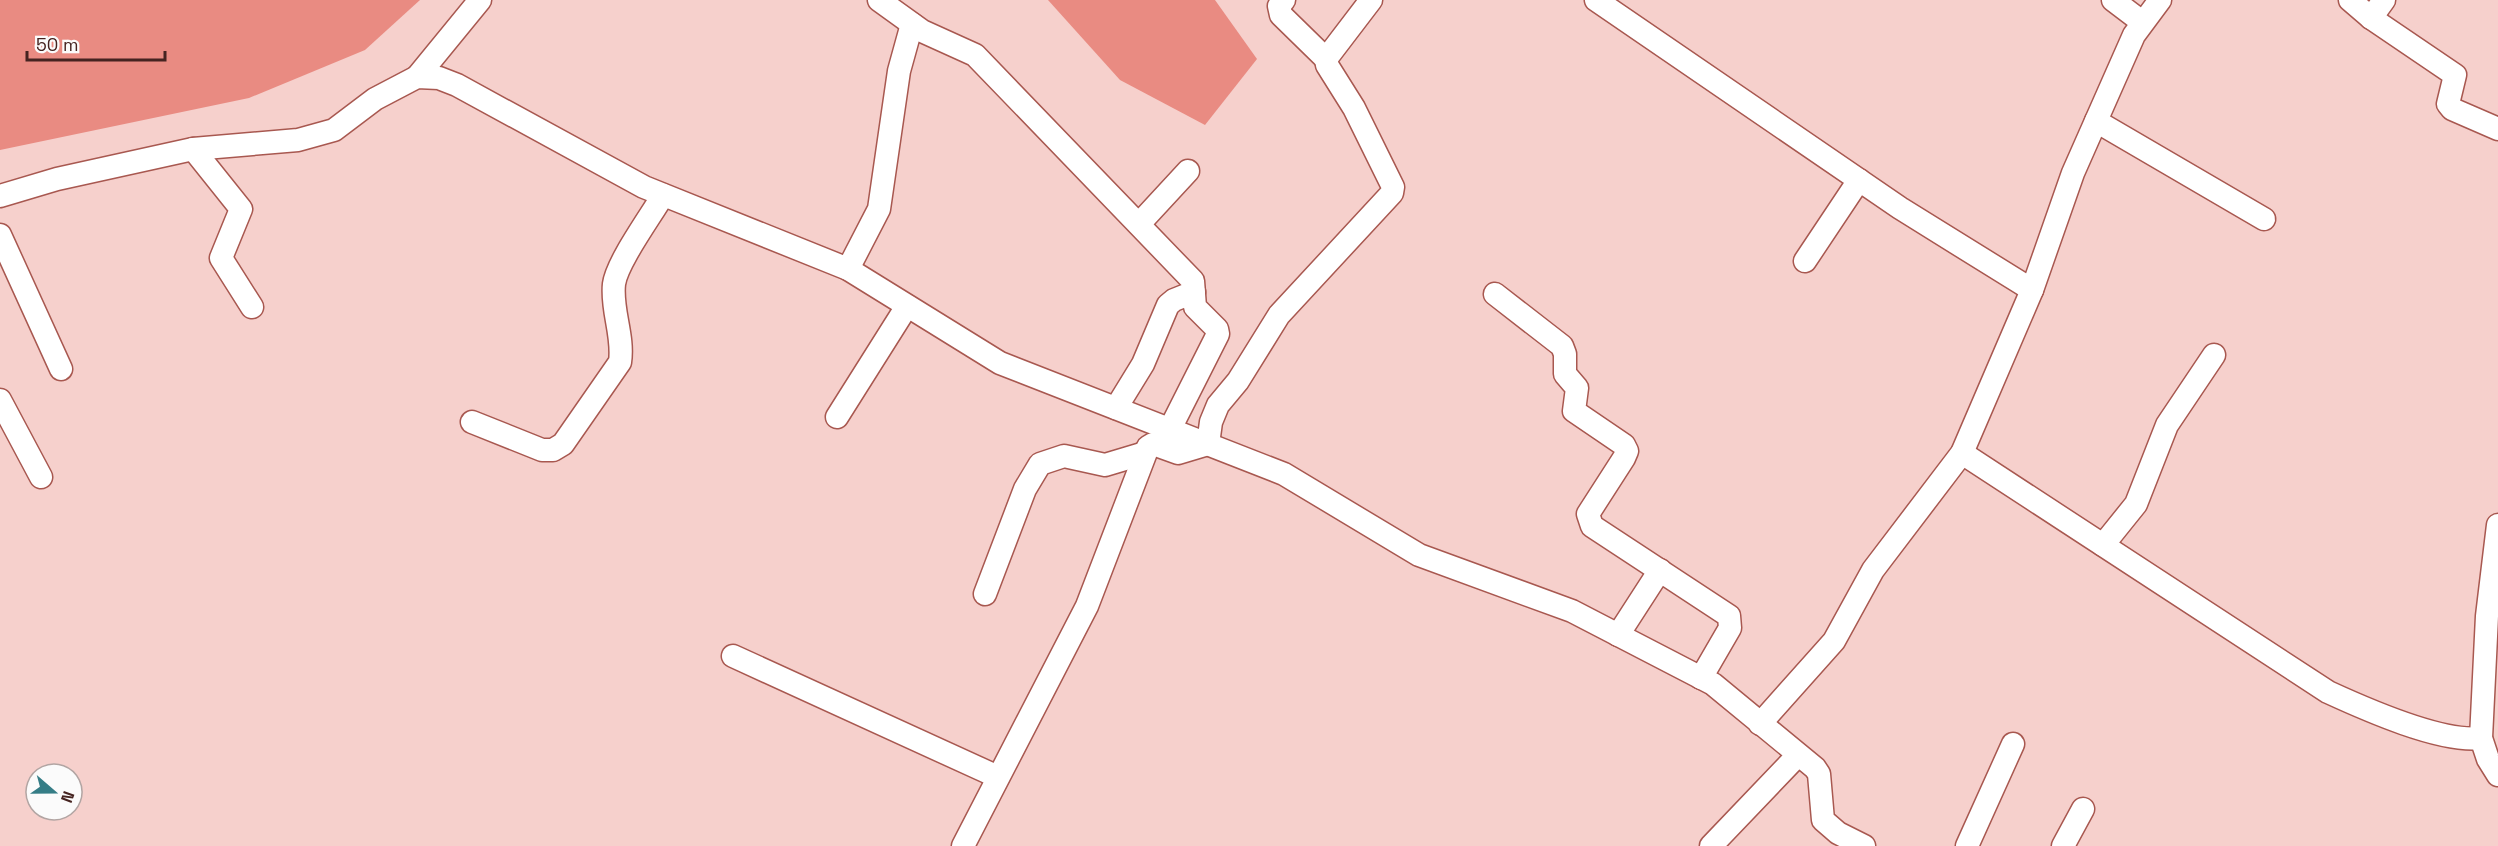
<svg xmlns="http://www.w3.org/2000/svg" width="2498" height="846" viewBox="0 0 2498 846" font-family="'Space Grotesk',sans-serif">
<rect width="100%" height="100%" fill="#f6d0cc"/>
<g fill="#e98b82">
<path d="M0,0H420L365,50L249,98L0,150Z"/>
<path d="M1048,0H1215L1257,59L1205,125L1120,80Z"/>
</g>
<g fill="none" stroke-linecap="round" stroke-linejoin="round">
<defs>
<g id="minor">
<path d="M879,0L922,31L975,55L1193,281L1195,307L1217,329L1218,334L1170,429"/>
<path d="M1284,0L1279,6L1281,15L1326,59"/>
<path d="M1596,0L1900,208L2032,290"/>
<path d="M2113,0L2142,22"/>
<path d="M2350,0L2371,18L2455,75L2448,104L2452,109L2498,129"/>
<path d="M2371,18L2384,0"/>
<path d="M417,77L480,0"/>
<path d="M2096,121L2264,219"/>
<path d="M193,149L241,209L221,258L252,307"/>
<path d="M0,196L57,179L193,149L298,140L334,130L375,99L417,77L439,78L457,85L644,187L848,269L1000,363L1284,474L1419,555L1572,611L1713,684L1815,768L1819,774L1823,820L1838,833L1864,846"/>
<path d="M1139,224L1188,171"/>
<path d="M0,235L61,369"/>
<path d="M1805,261L1859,180"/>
<path d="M848,269L879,209L899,71L912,24"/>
<path d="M1495,294L1562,346L1565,354V374L1577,388L1574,411L1624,445L1627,451L1624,458L1588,514L1592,526L1729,616L1730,628L1701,678"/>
<path d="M0,400L41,477"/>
<path d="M1116,408L1143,364L1168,305L1174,300L1194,292"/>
<path d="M837,417L907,306"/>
<path d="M472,422L542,450H553L563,444L620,362C624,336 611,310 614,284C617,262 651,216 663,195"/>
<path d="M1962,453L2328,692C2365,709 2441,743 2481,738"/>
<path d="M2498,525L2487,616L2481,738L2488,759L2498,775"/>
<path d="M2103,545L2136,504L2167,425L2214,355"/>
<path d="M985,594L1025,489L1040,464L1064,456L1105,465L1145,453"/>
<path d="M1618,635L1660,570"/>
<path d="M733,656L998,777"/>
<path d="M1760,724L1834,641L1873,570L1962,453L2032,290L2073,173L2134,35L2160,0"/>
<path d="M963,846L1087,606L1148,447L1153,444L1178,453L1208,444L1211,422L1218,405L1238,381L1279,315L1392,193L1393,187L1354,108L1327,65L1326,59L1371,0"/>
<path d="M1711,846L1798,755"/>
<path d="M1967,846L2013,744"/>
<path d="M2063,846L2083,809"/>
</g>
</defs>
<use href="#minor" stroke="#a85850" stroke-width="25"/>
<use href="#minor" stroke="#fff" stroke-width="22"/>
</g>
<g transform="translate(54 792) rotate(110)"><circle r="28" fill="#fbfbfb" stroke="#b2a5a3" stroke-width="1.5"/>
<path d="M0-4.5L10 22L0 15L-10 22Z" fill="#357d86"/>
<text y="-9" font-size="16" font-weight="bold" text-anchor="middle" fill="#452320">N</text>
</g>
<path d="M27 51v9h138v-9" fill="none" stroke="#452320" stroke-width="3"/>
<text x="36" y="51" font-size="18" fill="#452320" stroke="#fbfbfb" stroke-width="4.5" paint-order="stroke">50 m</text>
</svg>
